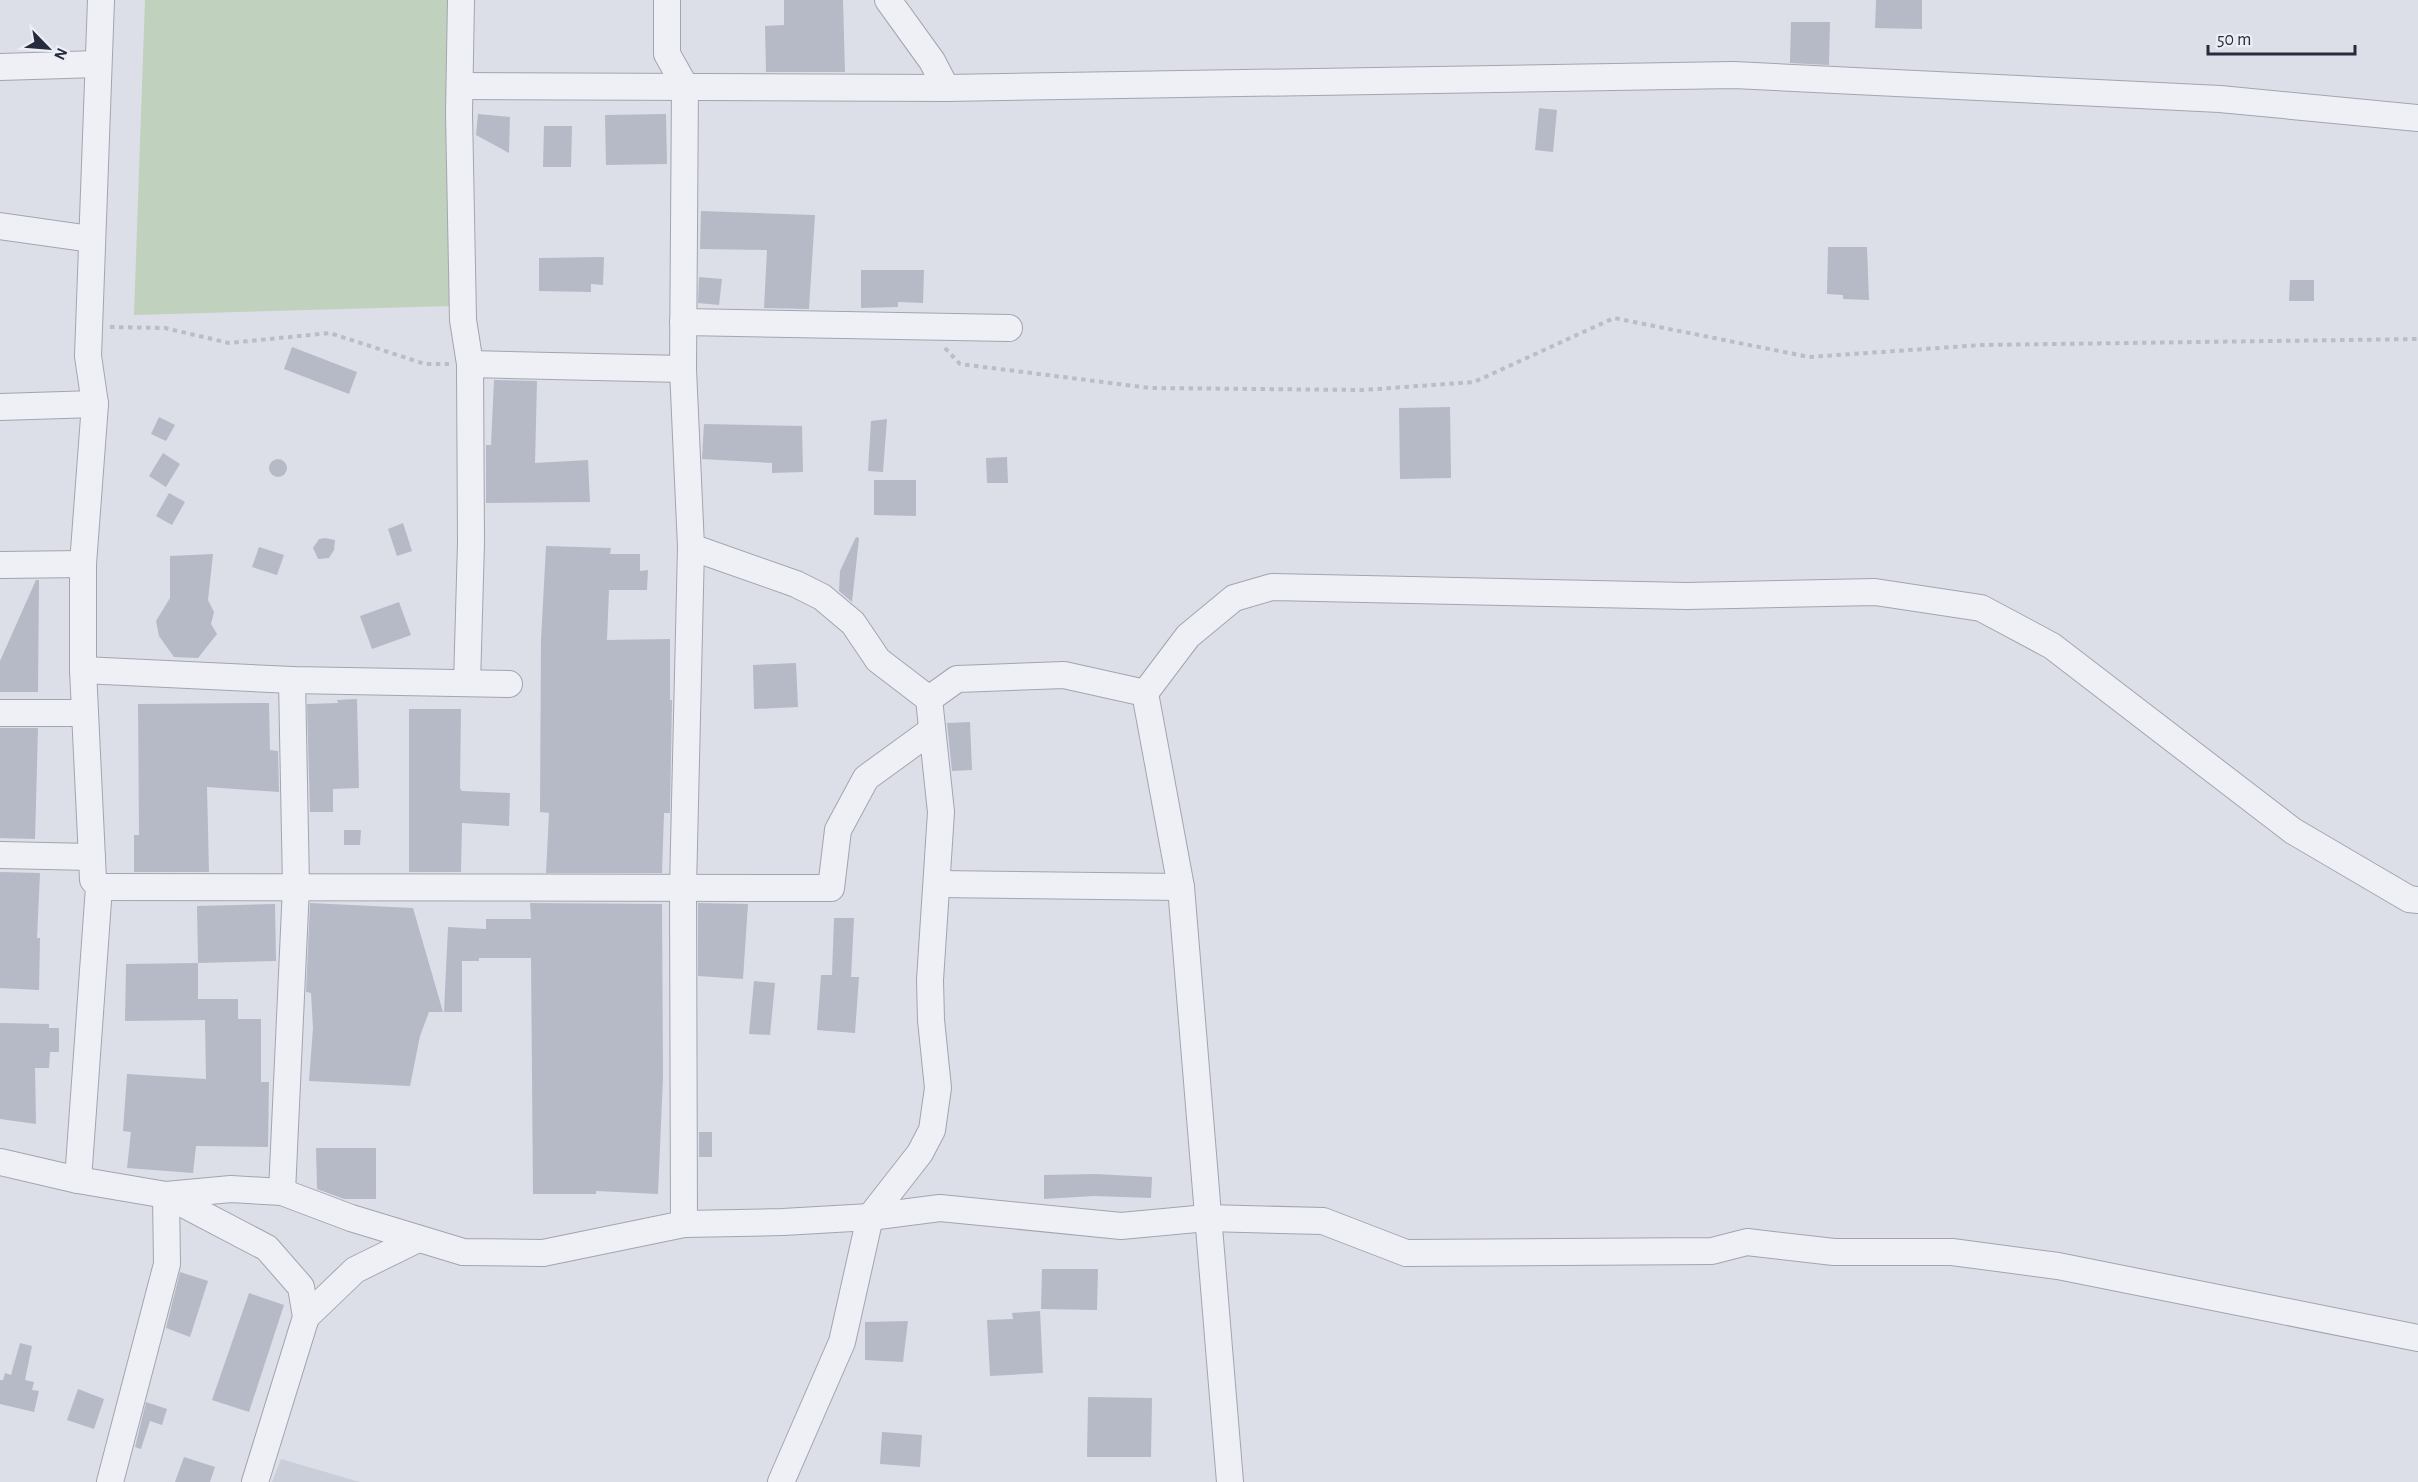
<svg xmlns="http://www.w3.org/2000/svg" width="2418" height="1482" viewBox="0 0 2418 1482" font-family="'Alegreya Sans',sans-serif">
<rect width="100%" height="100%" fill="#dcdfe7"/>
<path fill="#caced9" d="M281,1459L360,1482H272Z"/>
<path fill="#c0d1bd" d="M145,0H454L452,306L134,315Z"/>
<g fill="#b6bac6">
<path d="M784,0H843L845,72H766L765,26L784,25Z"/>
<path d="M1876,0H1922V29L1875,28Z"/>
<path d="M1791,22H1830L1829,65L1790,63Z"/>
<path d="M1539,108L1557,110L1553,152L1535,150Z"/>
<path d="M478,114L510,117L509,153L476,135Z"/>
<path d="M666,114L667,164L606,165L605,115Z"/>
<path d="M544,126H572L571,167H543Z"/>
<path d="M701,211L815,215L809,309L764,308L767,250L700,249Z"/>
<path d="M1828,247H1867L1869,300L1843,299V295L1827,294Z"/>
<path d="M604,257L603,285L591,284V292L539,291V258Z"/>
<path d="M861,270H924L923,303L898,302V307L861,308Z"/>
<path d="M699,277L722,279L719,305L698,303Z"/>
<path d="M2290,280H2314V301H2289Z"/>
<path d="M292,347L357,372L349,394L284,369Z"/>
<path d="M494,380L537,381L535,463L588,460L590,502L486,503V445H491Z"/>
<path d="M1450,407L1451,478L1400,479L1399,408Z"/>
<path d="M159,417L175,425L166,441L151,434Z"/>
<path d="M887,419L883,472L868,471L871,421Z"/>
<path d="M704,424L802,426L803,472L772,473V463L702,459Z"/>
<path d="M163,453L180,464L166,487L149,476Z"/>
<path d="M1007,457L1008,483H987L986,458Z"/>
<circle cx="278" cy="468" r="9"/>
<path d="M874,480H916V516L874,515Z"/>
<path d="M169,493L185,502L172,525L156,516Z"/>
<path d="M403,523L412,551L397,556L388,529Z"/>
<path d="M856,537L859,538L852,602L839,591L840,571Z"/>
<path d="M325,538L335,540L334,550L329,558L318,559L313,548L319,539Z"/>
<path d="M546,546L611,548L610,554H640V571L648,570L647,590H609L607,640L670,639V700H672L670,813H664L662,873H546L549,813L540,812L541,640Z"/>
<path d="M259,547L284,555L277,575L252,567Z"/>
<path d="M213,554L208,600L214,612L211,624L217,634L198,658L174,657L159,636L156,621L170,598V556Z"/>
<path d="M36,580H39L38,692H0V661Z"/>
<path d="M399,602L411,635L372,649L360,616Z"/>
<path d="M796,663L798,707L754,709L753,665Z"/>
<path d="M357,699L359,788L333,789V812H310L307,704L338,703L337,700Z"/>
<path d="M269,703L270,750L278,751L279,792L207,787L209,872H134V835H139L138,704Z"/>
<path d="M409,709H461L460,788L462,791L510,793L509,826L462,823L461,872H409Z"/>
<path d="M970,722L972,770L952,771L947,723Z"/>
<path d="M0,728H38L35,839L0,838Z"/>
<path d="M344,830H361L360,845H344Z"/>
<path d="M0,872L40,873L37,938H40L39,990L0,988Z"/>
<path d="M310,903L413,908L443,1012H429L420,1036L410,1086L309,1081L313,1028L311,993L306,992Z"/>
<path d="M530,903L662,904L663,1077L658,1194L596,1191V1194H533L531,958H479V961H462V1012H444L448,927L486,929V919H531Z"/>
<path d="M698,903L748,904L743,979L698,976Z"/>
<path d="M275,904L276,961L198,963L197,906Z"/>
<path d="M834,918H854L851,977H859L855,1033L817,1030L821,975H832Z"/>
<path d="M198,963V999H238V1019H261V1082H269L268,1147L196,1146L193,1173L127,1168L131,1132L123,1131L127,1074L206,1079L205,1020L125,1021L126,964Z"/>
<path d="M754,981L775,983L770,1035L749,1034Z"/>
<path d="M0,1023L49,1024V1028H59V1052H50L49,1068H35L36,1124L0,1119Z"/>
<rect x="699" y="1132" width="13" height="25"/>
<path d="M316,1148H376V1199H344L317,1189Z"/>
<path d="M1096,1174L1152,1177L1151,1198L1094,1196L1044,1199V1175Z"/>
<path d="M1042,1269H1098L1097,1310L1041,1309Z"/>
<path d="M180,1272L208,1281L190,1337L166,1328Z"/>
<path d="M249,1293L284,1305L249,1412L212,1400Z"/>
<path d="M1040,1311L1043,1373L990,1376L987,1320L1013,1319L1012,1313Z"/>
<path d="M908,1321L903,1362L865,1360V1322Z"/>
<path d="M20,1343L32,1346L25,1380L34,1382L32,1390L39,1391L34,1412L0,1404V1380H3L5,1373L11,1375Z"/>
<path d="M78,1389L104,1399L94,1429L67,1420Z"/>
<path d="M1088,1397L1152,1398L1151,1457H1087Z"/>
<path d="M146,1402L167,1409L162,1425L150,1421L141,1449L135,1447Z"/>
<path d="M882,1432L922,1435L920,1467L880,1464Z"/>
<path d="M184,1457L215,1467L210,1482H175Z"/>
</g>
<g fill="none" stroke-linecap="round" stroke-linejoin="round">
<defs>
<g id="minor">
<path d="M461,0L459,113L463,320L470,364L471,543L467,683"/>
<path d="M667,0V54L685,86L683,369L691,547L683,888L684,1224"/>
<path d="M888,0L932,61L946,88"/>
<path d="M0,67L98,64"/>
<path d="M460,86L946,88L1734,75L2220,99L2418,118"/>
<path d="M0,226L91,239"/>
<path d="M683,322L1009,328"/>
<path d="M470,364L683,369"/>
<path d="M0,407L95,404"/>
<path d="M691,547L796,584L822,597L853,623L878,660L929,699L941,812L930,980L931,1020L938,1088L932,1130L920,1153L870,1217L842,1342L781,1482"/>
<path d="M0,565L83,564"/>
<path d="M83,670L292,680L509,684"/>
<path d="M1145,693L1188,636L1234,598L1272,587L1687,596L1875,592L1981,608L2052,646L2293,831L2409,899L2418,900"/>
<path d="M929,699L957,679L1064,675L1145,693L1181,887L1230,1482"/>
<path d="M0,713H85"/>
<path d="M0,855L92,857"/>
<path d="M937,884L1181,887"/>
<path d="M99,887L831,888L838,830L866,778L932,730"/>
<path d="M0,1162L78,1180L166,1195L267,1248L301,1287L306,1317L255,1482"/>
<path d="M78,1180L99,887L93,880L83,670V564L95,404L88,356L101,0"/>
<path d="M282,1192L296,887L292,680"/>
<path d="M306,1317L355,1270L418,1239"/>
<path d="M110,1482L167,1264L166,1195L231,1189L282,1192L351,1218L463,1252L543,1253L684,1224L783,1222L870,1217L940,1208L1121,1226L1207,1218L1323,1221L1406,1253L1712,1251L1747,1242L1834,1252H1952L2058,1266L2418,1338"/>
</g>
</defs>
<use href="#minor" stroke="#a2a5b1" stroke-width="28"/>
<g stroke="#bbbdc5" stroke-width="4" stroke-dasharray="4.5 4.5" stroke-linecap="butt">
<path d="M110,327L165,328L229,343L330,333L425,364H449"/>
<path d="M945,348L960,364L1150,388L1363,390L1474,382L1614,318L1809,357L1981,345L2418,339"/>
</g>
<use href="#minor" stroke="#eff0f5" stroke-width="26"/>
</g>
<g transform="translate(48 48) rotate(115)" stroke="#ebeef4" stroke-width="4.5" paint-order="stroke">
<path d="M0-4.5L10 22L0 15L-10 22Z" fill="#262b3d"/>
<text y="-9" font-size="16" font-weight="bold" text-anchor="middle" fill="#262b3d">N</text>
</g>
<path d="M2208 45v9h147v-9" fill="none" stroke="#262b3d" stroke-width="3"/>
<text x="2217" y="45" font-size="18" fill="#262b3d" stroke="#ebeef4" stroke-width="4.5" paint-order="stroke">50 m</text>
</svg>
